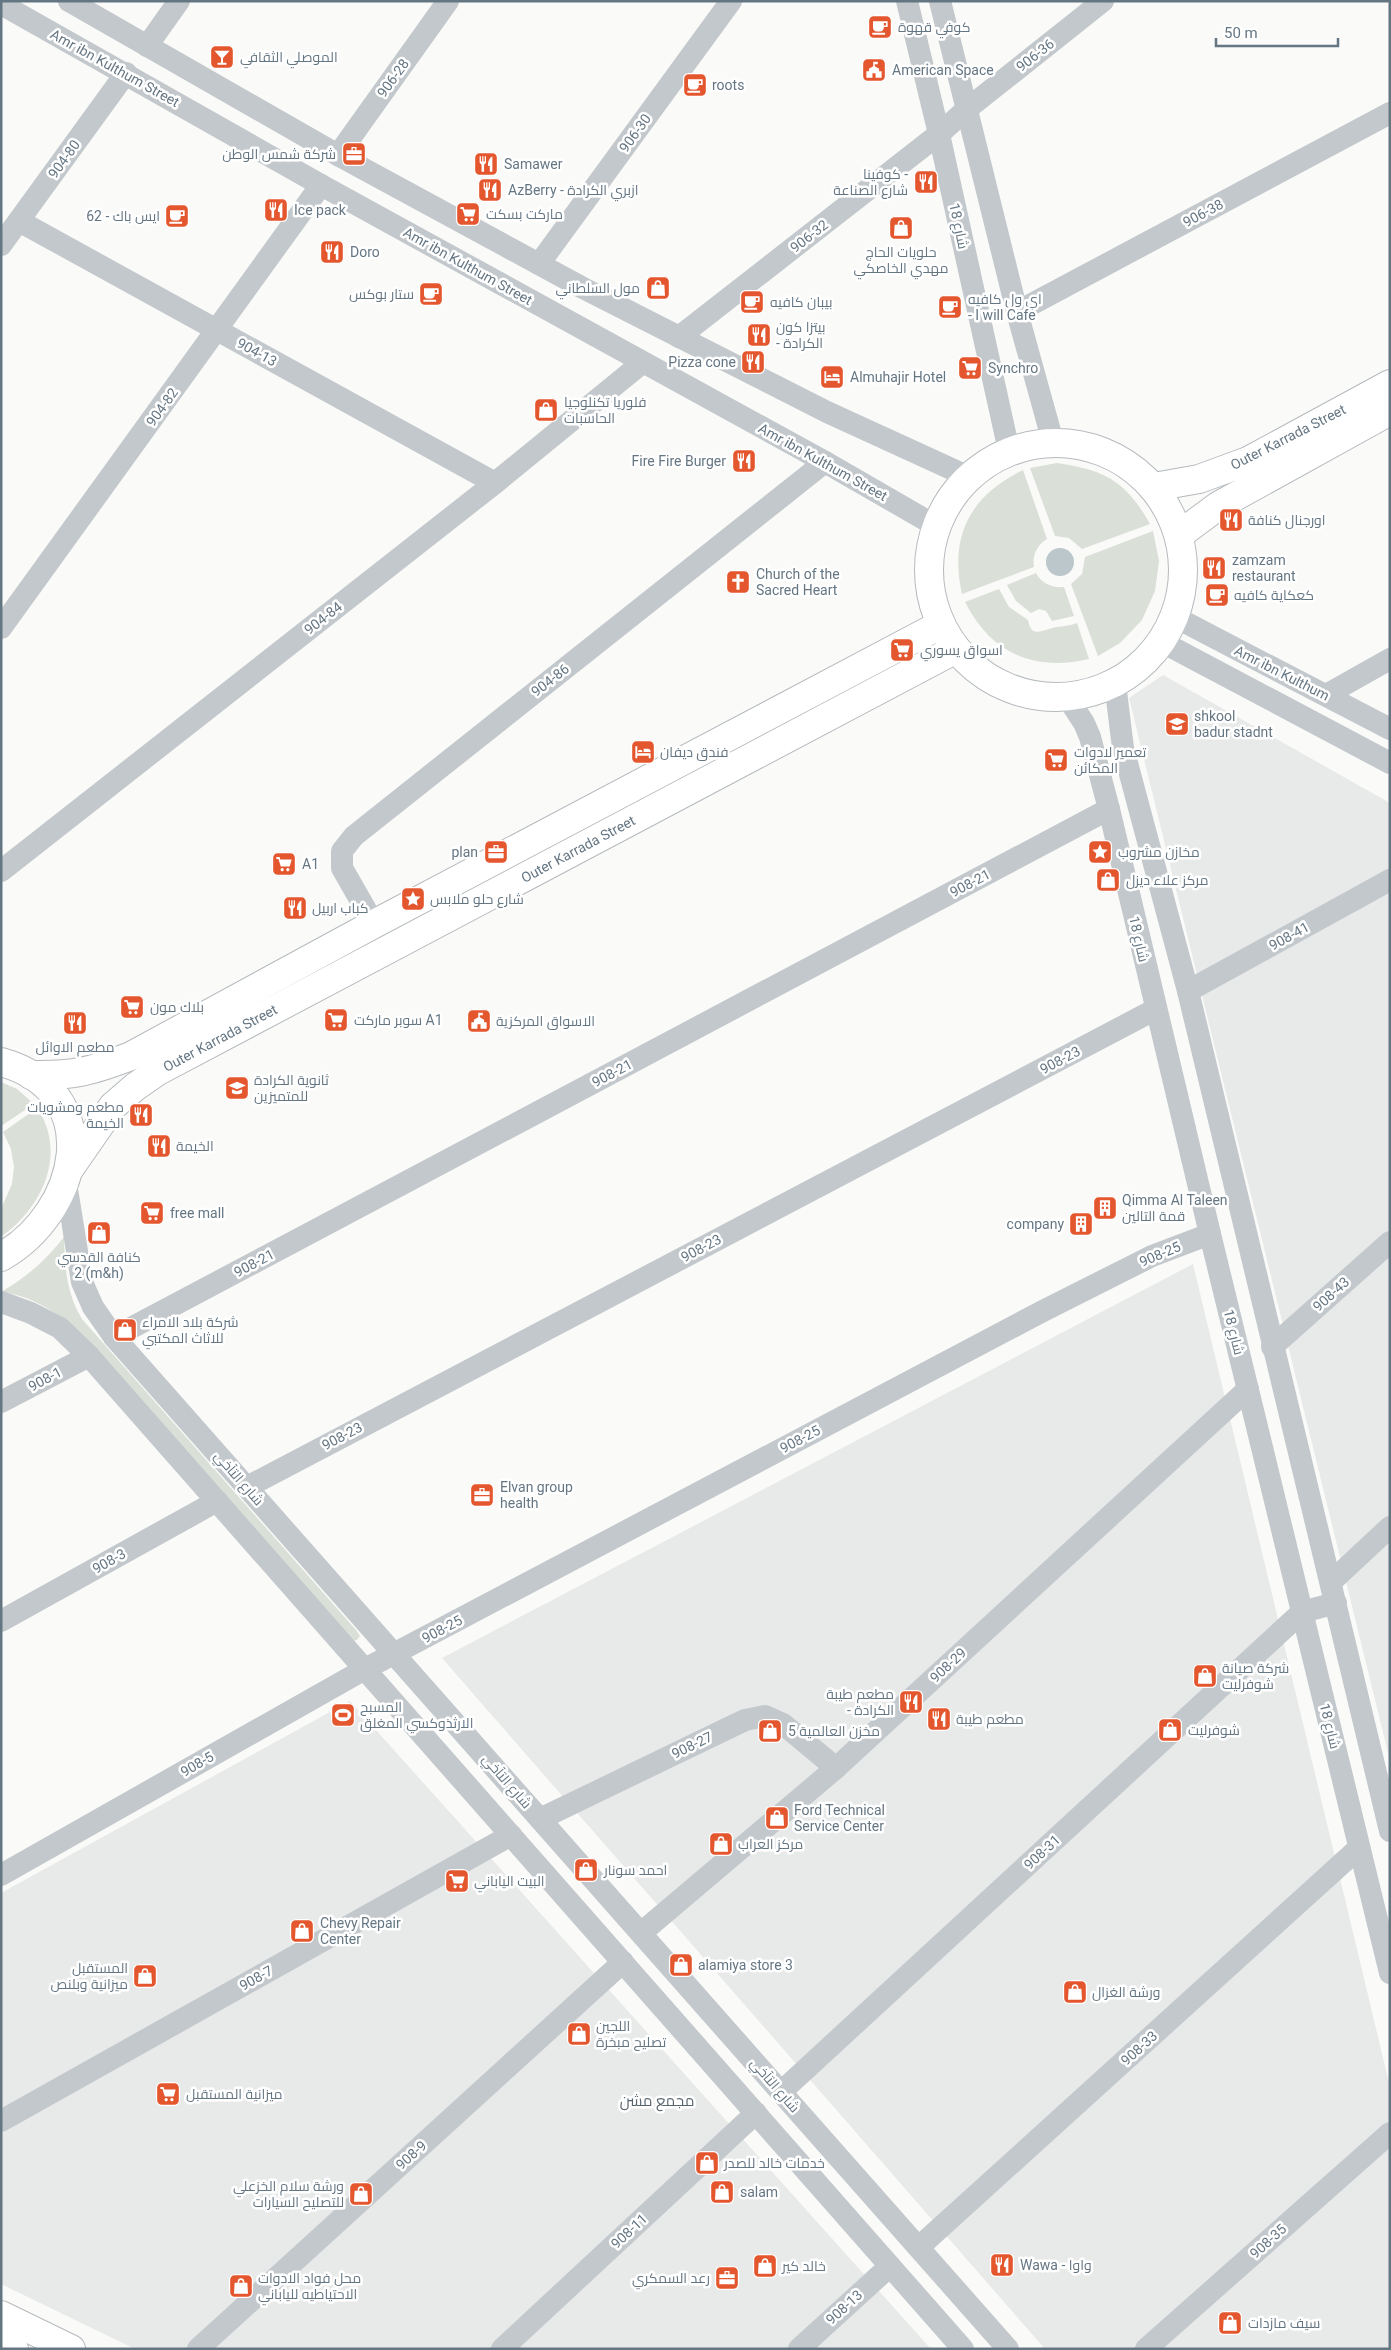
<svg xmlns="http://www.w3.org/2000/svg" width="1391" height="2350" viewBox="0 0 1391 2350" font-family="Roboto,Cairo,sans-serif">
<rect width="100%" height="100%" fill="#fafaf8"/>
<g fill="#e8e9e9">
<path d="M1163,675L1390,803V1761L1129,698Z"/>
<path d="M1193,1264L1390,2087V2349H1045L442,1658Z"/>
<path d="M350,1701L931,2349H135L1,2284V1893Z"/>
</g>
<g fill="#dadfd7">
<path d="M1057,463C1105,470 1126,481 1150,524L1082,549L1069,538L1055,536L1030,468Z"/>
<path d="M1023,470L1047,539C1037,545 1032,555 1034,567L962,594C949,536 970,496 1023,470Z"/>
<path d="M1153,531L1159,561L1155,591L1142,620L1120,643L1098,656L1071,584L1082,574L1085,557Z"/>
<path d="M1036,573C1042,584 1052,588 1064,587L1074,616L1052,621L1046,611L1039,609L1031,613L1016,601L1007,585Z"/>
<path d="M999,589L1009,607L1028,620C1031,636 1038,632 1049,629C1058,626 1067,627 1077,623L1089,659C1033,672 991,653 965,602Z"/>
<path d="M1,1082L17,1089L34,1104L1,1126Z"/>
<path d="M37,1108C68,1154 42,1208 1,1237V1209L12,1184L14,1167L11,1149L3,1132Z"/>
<path d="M64,1237C65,1268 66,1292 82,1319L356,1630L360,1636L357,1640L353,1641L60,1317C41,1303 24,1295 1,1292C27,1277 46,1260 64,1237Z"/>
</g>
<circle fill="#bbc7cb" cx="1060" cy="562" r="14"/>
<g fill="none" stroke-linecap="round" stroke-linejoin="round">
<defs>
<g id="major">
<circle cx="1056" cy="570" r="127"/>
<path d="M1154,487L1199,479L1248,461L1390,384"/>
<path d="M1179,535L1218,506L1390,411"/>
<path d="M1,1062C108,1092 80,1212 1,1257"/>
<path d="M31,1075C74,1076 92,1071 131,1056L374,924L940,625"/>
<path d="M70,1168L113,1106L135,1087L158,1071L956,649"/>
<path d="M1,2315L71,2349"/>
<path d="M1,2343L14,2349"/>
</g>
</defs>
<use href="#major" stroke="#b5babe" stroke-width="30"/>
<g stroke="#c3c8cc" stroke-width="22">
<path d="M69,1L338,155L583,288L827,412L969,477"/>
<path d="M907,1L939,134L1009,451"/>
<path d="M940,1L1017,312L1053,442"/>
<path d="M1,4L321,185L825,462L936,526"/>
<path d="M147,46L179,1"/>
<path d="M338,155L448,1"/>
<path d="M19,221L495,483"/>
<path d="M1,245L126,73"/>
<path d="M539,264L731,1"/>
<path d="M1017,312L1390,113"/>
<path d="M679,337L939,134L967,109L1103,1"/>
<path d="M1175,617L1390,729"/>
<path d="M1,628L321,185"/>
<path d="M1162,642L1390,763"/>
<path d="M1115,683L1123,748L1188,991L1390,1831"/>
<path d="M1326,695L1390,659"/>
<path d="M1067,697L1084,723L1090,737L1109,809L1210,1234L1390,1973"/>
<path d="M1,871L495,483L642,363"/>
<path d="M374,924L342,868V851L354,836L825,462"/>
<path d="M1188,991L1390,880"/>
<path d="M66,1183L82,1282L93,1307L114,1337L1008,2349"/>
<path d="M1,1302L31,1313L60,1328L89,1356L963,2349"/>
<path d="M114,1337L1109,809"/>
<path d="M1272,1347L1390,1242"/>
<path d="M1,1402L89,1356"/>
<path d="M247,1487L1156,1009"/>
<path d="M1331,1582L1390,1527"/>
<path d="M1,1621L217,1501"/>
<path d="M540,1819L745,1720L765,1716L783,1724L836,1768"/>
<path d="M1,1875L365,1669L1041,1312L1152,1256L1210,1234"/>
<path d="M641,1933L836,1768L1248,1389"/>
<path d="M781,2092L1302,1612L1336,1603"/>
<path d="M1,2121L511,1835"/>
<path d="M919,2247L1359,1848"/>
<path d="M198,2349L623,1962"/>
<path d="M502,2349L756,2113"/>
<path d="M799,2349L890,2266"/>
<path d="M1146,2349L1390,2133"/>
</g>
<use href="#major" stroke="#fff" stroke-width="28"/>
</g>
<defs>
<symbol id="cafe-square" viewBox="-11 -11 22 22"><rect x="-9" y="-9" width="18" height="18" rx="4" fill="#e4572e" stroke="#fff"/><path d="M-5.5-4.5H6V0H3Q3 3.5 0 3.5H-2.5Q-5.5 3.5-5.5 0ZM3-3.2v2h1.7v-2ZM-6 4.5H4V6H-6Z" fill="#fff"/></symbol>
<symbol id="bar-square" viewBox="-11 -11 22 22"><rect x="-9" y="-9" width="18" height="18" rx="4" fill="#e4572e" stroke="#fff"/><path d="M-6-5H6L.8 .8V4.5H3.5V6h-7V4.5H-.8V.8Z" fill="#fff"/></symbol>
<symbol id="civic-square" viewBox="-11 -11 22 22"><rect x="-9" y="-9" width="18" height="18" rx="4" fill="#e4572e" stroke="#fff"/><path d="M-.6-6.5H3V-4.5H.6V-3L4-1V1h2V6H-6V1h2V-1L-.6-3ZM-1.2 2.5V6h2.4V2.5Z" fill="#fff"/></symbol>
<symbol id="office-square" viewBox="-11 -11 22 22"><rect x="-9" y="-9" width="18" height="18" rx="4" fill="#e4572e" stroke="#fff"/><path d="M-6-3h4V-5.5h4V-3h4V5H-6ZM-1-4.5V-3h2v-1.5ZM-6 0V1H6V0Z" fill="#fff"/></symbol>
<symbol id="restaurant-square" viewBox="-11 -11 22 22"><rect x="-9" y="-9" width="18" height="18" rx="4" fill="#e4572e" stroke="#fff"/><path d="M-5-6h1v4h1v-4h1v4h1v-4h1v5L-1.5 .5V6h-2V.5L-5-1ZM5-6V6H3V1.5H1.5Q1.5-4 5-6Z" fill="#fff"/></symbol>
<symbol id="supermarket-square" viewBox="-11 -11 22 22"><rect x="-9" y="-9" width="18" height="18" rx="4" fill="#e4572e" stroke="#fff"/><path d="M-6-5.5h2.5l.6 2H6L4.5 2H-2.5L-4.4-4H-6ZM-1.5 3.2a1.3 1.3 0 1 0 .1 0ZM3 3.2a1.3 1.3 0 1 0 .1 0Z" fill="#fff"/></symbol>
<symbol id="shop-square" viewBox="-11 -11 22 22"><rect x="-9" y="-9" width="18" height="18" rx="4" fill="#e4572e" stroke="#fff"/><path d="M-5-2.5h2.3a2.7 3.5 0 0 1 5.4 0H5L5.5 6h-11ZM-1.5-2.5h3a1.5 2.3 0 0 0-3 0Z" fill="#fff"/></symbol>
<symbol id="hotel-square" viewBox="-11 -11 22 22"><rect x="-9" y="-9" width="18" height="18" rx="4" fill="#e4572e" stroke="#fff"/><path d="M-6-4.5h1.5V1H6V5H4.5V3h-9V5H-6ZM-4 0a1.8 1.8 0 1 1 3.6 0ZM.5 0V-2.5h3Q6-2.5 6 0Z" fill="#fff"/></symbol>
<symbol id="church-square" viewBox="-11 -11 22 22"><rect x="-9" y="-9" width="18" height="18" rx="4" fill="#e4572e" stroke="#fff"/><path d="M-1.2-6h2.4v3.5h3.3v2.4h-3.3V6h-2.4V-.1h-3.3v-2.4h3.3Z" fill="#fff"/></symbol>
<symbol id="school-square" viewBox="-11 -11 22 22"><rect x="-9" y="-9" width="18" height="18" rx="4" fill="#e4572e" stroke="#fff"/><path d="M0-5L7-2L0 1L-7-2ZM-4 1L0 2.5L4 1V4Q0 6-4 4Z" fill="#fff"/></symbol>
<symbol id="sight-square" viewBox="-11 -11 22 22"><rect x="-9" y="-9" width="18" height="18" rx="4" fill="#e4572e" stroke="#fff"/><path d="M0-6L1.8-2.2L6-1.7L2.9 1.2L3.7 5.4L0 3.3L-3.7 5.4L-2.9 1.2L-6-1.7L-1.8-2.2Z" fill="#fff"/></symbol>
<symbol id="building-square" viewBox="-11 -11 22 22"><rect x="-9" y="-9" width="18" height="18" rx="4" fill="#e4572e" stroke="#fff"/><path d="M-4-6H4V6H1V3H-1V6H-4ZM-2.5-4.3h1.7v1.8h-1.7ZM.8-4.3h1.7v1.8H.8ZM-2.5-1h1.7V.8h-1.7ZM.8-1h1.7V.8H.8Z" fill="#fff"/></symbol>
<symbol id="stadium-square" viewBox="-11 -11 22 22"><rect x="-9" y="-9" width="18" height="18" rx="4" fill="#e4572e" stroke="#fff"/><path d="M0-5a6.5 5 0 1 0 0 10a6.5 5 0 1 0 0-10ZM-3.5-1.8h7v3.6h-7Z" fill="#fff"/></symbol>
</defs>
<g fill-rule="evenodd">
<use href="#cafe-square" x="866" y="13" width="28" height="28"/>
<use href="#bar-square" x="208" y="43" width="28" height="28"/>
<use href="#civic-square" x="860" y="56" width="28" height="28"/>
<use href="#cafe-square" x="681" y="71" width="28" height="28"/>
<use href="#office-square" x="340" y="140" width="28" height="28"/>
<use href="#restaurant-square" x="472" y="150" width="28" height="28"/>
<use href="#restaurant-square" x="912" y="168" width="28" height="28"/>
<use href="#restaurant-square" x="476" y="176" width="28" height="28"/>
<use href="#restaurant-square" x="262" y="196" width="28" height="28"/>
<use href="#supermarket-square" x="454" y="200" width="28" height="28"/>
<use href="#cafe-square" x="163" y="202" width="28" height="28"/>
<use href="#shop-square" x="887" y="214" width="28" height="28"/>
<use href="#restaurant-square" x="318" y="238" width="28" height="28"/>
<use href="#shop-square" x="644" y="274" width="28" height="28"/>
<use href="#cafe-square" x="417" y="280" width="28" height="28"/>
<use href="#cafe-square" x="738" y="288" width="28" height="28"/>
<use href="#cafe-square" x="936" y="293" width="28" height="28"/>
<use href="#restaurant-square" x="745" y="321" width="28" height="28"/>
<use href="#restaurant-square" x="739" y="348" width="28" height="28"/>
<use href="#supermarket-square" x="956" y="354" width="28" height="28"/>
<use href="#hotel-square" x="818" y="363" width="28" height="28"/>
<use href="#shop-square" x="532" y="396" width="28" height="28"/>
<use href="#restaurant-square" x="730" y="447" width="28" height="28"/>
<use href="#restaurant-square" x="1217" y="506" width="28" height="28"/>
<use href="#restaurant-square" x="1200" y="554" width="28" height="28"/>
<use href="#church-square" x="724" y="568" width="28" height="28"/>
<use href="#cafe-square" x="1203" y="581" width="28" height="28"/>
<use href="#supermarket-square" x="888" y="636" width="28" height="28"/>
<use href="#school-square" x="1163" y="710" width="28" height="28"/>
<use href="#hotel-square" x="629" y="738" width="28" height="28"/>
<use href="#supermarket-square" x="1042" y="746" width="28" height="28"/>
<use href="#office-square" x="482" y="838" width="28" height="28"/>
<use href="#sight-square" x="1086" y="838" width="28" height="28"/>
<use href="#supermarket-square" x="270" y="850" width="28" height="28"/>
<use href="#shop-square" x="1094" y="866" width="28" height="28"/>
<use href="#sight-square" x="399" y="885" width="28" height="28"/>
<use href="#restaurant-square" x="281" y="894" width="28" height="28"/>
<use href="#supermarket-square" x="118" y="993" width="28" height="28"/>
<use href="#supermarket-square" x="322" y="1006" width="28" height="28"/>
<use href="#civic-square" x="465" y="1007" width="28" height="28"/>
<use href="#restaurant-square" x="61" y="1009" width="28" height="28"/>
<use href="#school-square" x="223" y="1074" width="28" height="28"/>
<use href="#restaurant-square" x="127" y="1101" width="28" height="28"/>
<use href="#restaurant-square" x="145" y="1132" width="28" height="28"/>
<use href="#building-square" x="1091" y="1194" width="28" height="28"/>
<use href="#supermarket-square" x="138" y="1199" width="28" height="28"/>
<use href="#building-square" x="1067" y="1210" width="28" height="28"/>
<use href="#shop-square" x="85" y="1219" width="28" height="28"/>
<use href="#shop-square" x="111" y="1316" width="28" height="28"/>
<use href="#office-square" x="468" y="1481" width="28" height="28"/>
<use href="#shop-square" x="1191" y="1662" width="28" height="28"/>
<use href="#restaurant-square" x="897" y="1688" width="28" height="28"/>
<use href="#stadium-square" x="329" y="1701" width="28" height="28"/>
<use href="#restaurant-square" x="925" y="1705" width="28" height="28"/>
<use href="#shop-square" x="1156" y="1716" width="28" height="28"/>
<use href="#shop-square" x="756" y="1717" width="28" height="28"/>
<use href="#shop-square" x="763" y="1804" width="28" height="28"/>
<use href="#shop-square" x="707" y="1830" width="28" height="28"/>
<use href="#shop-square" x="572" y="1856" width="28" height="28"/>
<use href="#supermarket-square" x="443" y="1867" width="28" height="28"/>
<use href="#shop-square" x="288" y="1917" width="28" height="28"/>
<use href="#shop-square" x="667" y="1951" width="28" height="28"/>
<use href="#shop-square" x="131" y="1962" width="28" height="28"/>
<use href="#shop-square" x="1061" y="1978" width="28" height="28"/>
<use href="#shop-square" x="565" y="2020" width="28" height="28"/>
<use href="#supermarket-square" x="154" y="2080" width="28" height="28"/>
<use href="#shop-square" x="693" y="2149" width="28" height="28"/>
<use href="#shop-square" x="708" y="2178" width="28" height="28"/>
<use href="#shop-square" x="347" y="2180" width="28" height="28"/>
<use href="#restaurant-square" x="988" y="2251" width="28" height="28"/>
<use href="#shop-square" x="751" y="2252" width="28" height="28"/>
<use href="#office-square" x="713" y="2264" width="28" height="28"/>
<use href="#shop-square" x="227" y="2272" width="28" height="28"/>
<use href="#shop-square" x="1216" y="2309" width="28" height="28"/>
</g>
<g text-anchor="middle" stroke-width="5" stroke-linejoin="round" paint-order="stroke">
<g font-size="14" fill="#657683" stroke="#fff" text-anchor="start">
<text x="898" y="32">كوفي قهوة</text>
<text x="240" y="62">الموصلي الثقافي</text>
<text x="892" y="75">American Space</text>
<text x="712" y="90">roots</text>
<text x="336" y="159" text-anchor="end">شركة شمس الوطن</text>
<text x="504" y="169">Samawer</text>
<text x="908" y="179" text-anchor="end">كوفينا -<tspan x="908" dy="16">شارع الصناعة</tspan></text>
<text x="508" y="195">AzBerry - ازبري الكرادة</text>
<text x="294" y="215">Ice pack</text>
<text x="486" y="219">ماركت بسكت</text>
<text x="160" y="221" text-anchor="end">ايس باك - 62</text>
<text x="350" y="257">Doro</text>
<text x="901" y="257" text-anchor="middle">حلويات الحاج<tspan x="901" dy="16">مهدي الخاصكي</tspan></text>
<text x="640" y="293" text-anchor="end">مول السلطاني</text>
<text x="414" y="299" text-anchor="end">ستار بوكس</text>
<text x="968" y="304">اي ول كافيه<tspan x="968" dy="16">- I will Cafe</tspan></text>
<text x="770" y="307">بيبان كافيه</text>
<text x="776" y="332">بيتزا كون<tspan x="776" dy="16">- الكرادة</tspan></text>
<text x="736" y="367" text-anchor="end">Pizza cone</text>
<text x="988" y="373">Synchro</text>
<text x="850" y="382">Almuhajir Hotel</text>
<text x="564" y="407">فلوريا تكنلوجيا<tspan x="564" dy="16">الحاسبات</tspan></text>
<text x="726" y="466" text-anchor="end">Fire Fire Burger</text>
<text x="1248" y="525">اورجنال كنافة</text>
<text x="1232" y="565">zamzam<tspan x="1232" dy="16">restaurant</tspan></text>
<text x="756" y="579">Church of the<tspan x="756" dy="16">Sacred Heart</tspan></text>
<text x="1234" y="600">كعكاية كافيه</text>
<text x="920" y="655">اسواق يسوري</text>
<text x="1194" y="721">shkool<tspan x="1194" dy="16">badur stadnt</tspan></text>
<text x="660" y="757">فندق ديفان</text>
<text x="1074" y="757">تعمير لادوات<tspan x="1074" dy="16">المكائن</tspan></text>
<text x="478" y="857" text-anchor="end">plan</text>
<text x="1118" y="857">مخازن مشروب</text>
<text x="302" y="869">A1</text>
<text x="1126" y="885">مركز علاء ديزل</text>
<text x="430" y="904">شارع حلو ملابس</text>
<text x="312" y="913">كباب اربيل</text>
<text x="150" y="1012">بلاك مون</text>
<text x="354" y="1025">سوبر ماركت A1</text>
<text x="496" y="1026">الاسواق المركزية</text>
<text x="75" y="1052" text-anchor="middle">مطعم الاوائل</text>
<text x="254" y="1085">ثانوية الكرادة<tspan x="254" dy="16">للمتميزين</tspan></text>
<text x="124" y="1112" text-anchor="end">مطعم ومشويات<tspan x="124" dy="16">الخيمة</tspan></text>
<text x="176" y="1151">الخيمة</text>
<text x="1122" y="1205">Qimma Al Taleen<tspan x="1122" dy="16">قمة التالين</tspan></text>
<text x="170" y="1218">free mall</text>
<text x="1064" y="1229" text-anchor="end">company</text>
<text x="99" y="1262" text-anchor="middle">كنافة القدسي<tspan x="99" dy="16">2 (m&amp;h)</tspan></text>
<text x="142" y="1327">شركة بلاد الامراء<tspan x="142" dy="16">للاثاث المكتبي</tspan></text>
<text x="500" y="1492">Elvan group<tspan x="500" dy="16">health</tspan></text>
<text x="1222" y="1673">شركة صيانة<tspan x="1222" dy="16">شوفرليت</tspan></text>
<text x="894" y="1699" text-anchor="end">مطعم طيبة<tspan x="894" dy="16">- الكرادة</tspan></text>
<text x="360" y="1712">المسبح<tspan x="360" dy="16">الارثذوكسي المغلق</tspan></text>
<text x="956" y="1724">مطعم طيبة</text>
<text x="1188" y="1735">شوفرليت</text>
<text x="788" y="1736">مخزن العالمية 5</text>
<text x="794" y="1815">Ford Technical<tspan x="794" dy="16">Service Center</tspan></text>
<text x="738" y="1849">مركز العراب</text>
<text x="604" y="1875">احمد سونار</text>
<text x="474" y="1886">البيت الياباني</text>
<text x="320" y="1928">Chevy Repair<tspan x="320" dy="16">Center</tspan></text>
<text x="698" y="1970">alamiya store 3</text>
<text x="128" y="1973" text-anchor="end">المستقبل<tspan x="128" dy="16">ميزانية وبلنص</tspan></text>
<text x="1092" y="1997">ورشة الغزال</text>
<text x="596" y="2031">اللجين<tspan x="596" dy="16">تصليح مبخرة</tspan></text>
<text x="186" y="2099">ميزانية المستقبل</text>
<text x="724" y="2168">خدمات خالد للصدر</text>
<text x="344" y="2191" text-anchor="end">ورشة سلام الخزعلي<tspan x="344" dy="16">للتصليح السيارات</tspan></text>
<text x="740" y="2197">salam</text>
<text x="1020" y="2270">Wawa - واوا</text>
<text x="782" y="2271">خالد كير</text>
<text x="258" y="2283">محل فواد الادوات<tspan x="258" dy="16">الاحتياطيه للياباني</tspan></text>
<text x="710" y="2283" text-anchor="end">رعد السمكري</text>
<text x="1248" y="2328">سيف مازدات</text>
</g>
<g font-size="14" fill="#657683" stroke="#fff">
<text transform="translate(1035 55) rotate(-38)" y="5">906-36</text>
<text transform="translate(115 68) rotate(29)" y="5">Amr ibn Kulthum Street</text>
<text transform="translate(393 78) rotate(-54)" y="5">906-28</text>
<text transform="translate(635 133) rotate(-54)" y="5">906-30</text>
<text transform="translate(64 159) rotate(-54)" y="5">904-80</text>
<text transform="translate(1203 213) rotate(-28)" y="5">906-38</text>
<text transform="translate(959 226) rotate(78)" y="5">شارع 18</text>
<text transform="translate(809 236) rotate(-38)" y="5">906-32</text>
<text transform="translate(468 266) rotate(29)" y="5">Amr ibn Kulthum Street</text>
<text transform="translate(257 352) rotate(29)" y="5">904-13</text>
<text transform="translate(162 407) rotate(-54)" y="5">904-82</text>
<text transform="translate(1288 437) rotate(-27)" y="5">Outer Karrada Street</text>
<text transform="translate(823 462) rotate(29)" y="5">Amr ibn Kulthum Street</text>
<text transform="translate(323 618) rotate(-38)" y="5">904-84</text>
<text transform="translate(1282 673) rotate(27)" y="5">Amr ibn Kulthum</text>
<text transform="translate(550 680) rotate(-38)" y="5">904-86</text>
<text transform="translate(578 849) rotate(-28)" y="5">Outer Karrada Street</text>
<text transform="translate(970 883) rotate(-28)" y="5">908-21</text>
<text transform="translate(1289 936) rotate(-29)" y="5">908-41</text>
<text transform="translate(1139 939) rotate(77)" y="5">شارع 18</text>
<text transform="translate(220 1038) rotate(-28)" y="5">Outer Karrada Street</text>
<text transform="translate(1060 1060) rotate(-28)" y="5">908-23</text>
<text transform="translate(612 1073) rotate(-28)" y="5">908-21</text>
<text transform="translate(701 1248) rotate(-28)" y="5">908-23</text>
<text transform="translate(1160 1254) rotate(-23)" y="5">908-25</text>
<text transform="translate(254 1263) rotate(-28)" y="5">908-21</text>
<text transform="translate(1331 1294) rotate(-42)" y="5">908-43</text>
<text transform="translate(1234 1332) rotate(76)" y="5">شارع 18</text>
<text transform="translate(45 1379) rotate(-28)" y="5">908-1</text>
<text transform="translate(342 1436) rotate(-28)" y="5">908-23</text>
<text transform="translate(800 1439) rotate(-28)" y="5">908-25</text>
<text transform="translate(239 1478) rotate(49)" y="5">شارع التآخي</text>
<text transform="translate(109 1561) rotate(-29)" y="5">908-3</text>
<text transform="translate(442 1629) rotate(-28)" y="5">908-25</text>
<text transform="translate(948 1665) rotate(-43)" y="5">908-29</text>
<text transform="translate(1330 1726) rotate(76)" y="5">شارع 18</text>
<text transform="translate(692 1745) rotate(-26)" y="5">908-27</text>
<text transform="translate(197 1764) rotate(-30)" y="5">908-5</text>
<text transform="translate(507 1781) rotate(49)" y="5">شارع التآخي</text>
<text transform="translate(1042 1852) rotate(-43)" y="5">908-31</text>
<text transform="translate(256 1978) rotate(-29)" y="5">908-7</text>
<text transform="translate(1139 2048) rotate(-42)" y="5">908-33</text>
<text transform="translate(775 2085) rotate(49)" y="5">شارع التآخي</text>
<text transform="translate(411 2155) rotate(-42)" y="5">908-9</text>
<text transform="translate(629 2231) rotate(-43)" y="5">908-11</text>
<text transform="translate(1268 2241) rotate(-42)" y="5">908-35</text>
<text transform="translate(844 2307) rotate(-42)" y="5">908-13</text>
</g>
<g font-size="15" fill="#57646e" stroke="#fff">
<text x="657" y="2106">مجمع مشن</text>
</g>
</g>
<rect width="1391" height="2350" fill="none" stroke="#657683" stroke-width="5"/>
<path d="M1216 38v8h122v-8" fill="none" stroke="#657683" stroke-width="2.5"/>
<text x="1224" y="38" font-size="15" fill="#657683" stroke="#ffffff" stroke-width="4" paint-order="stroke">50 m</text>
</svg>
